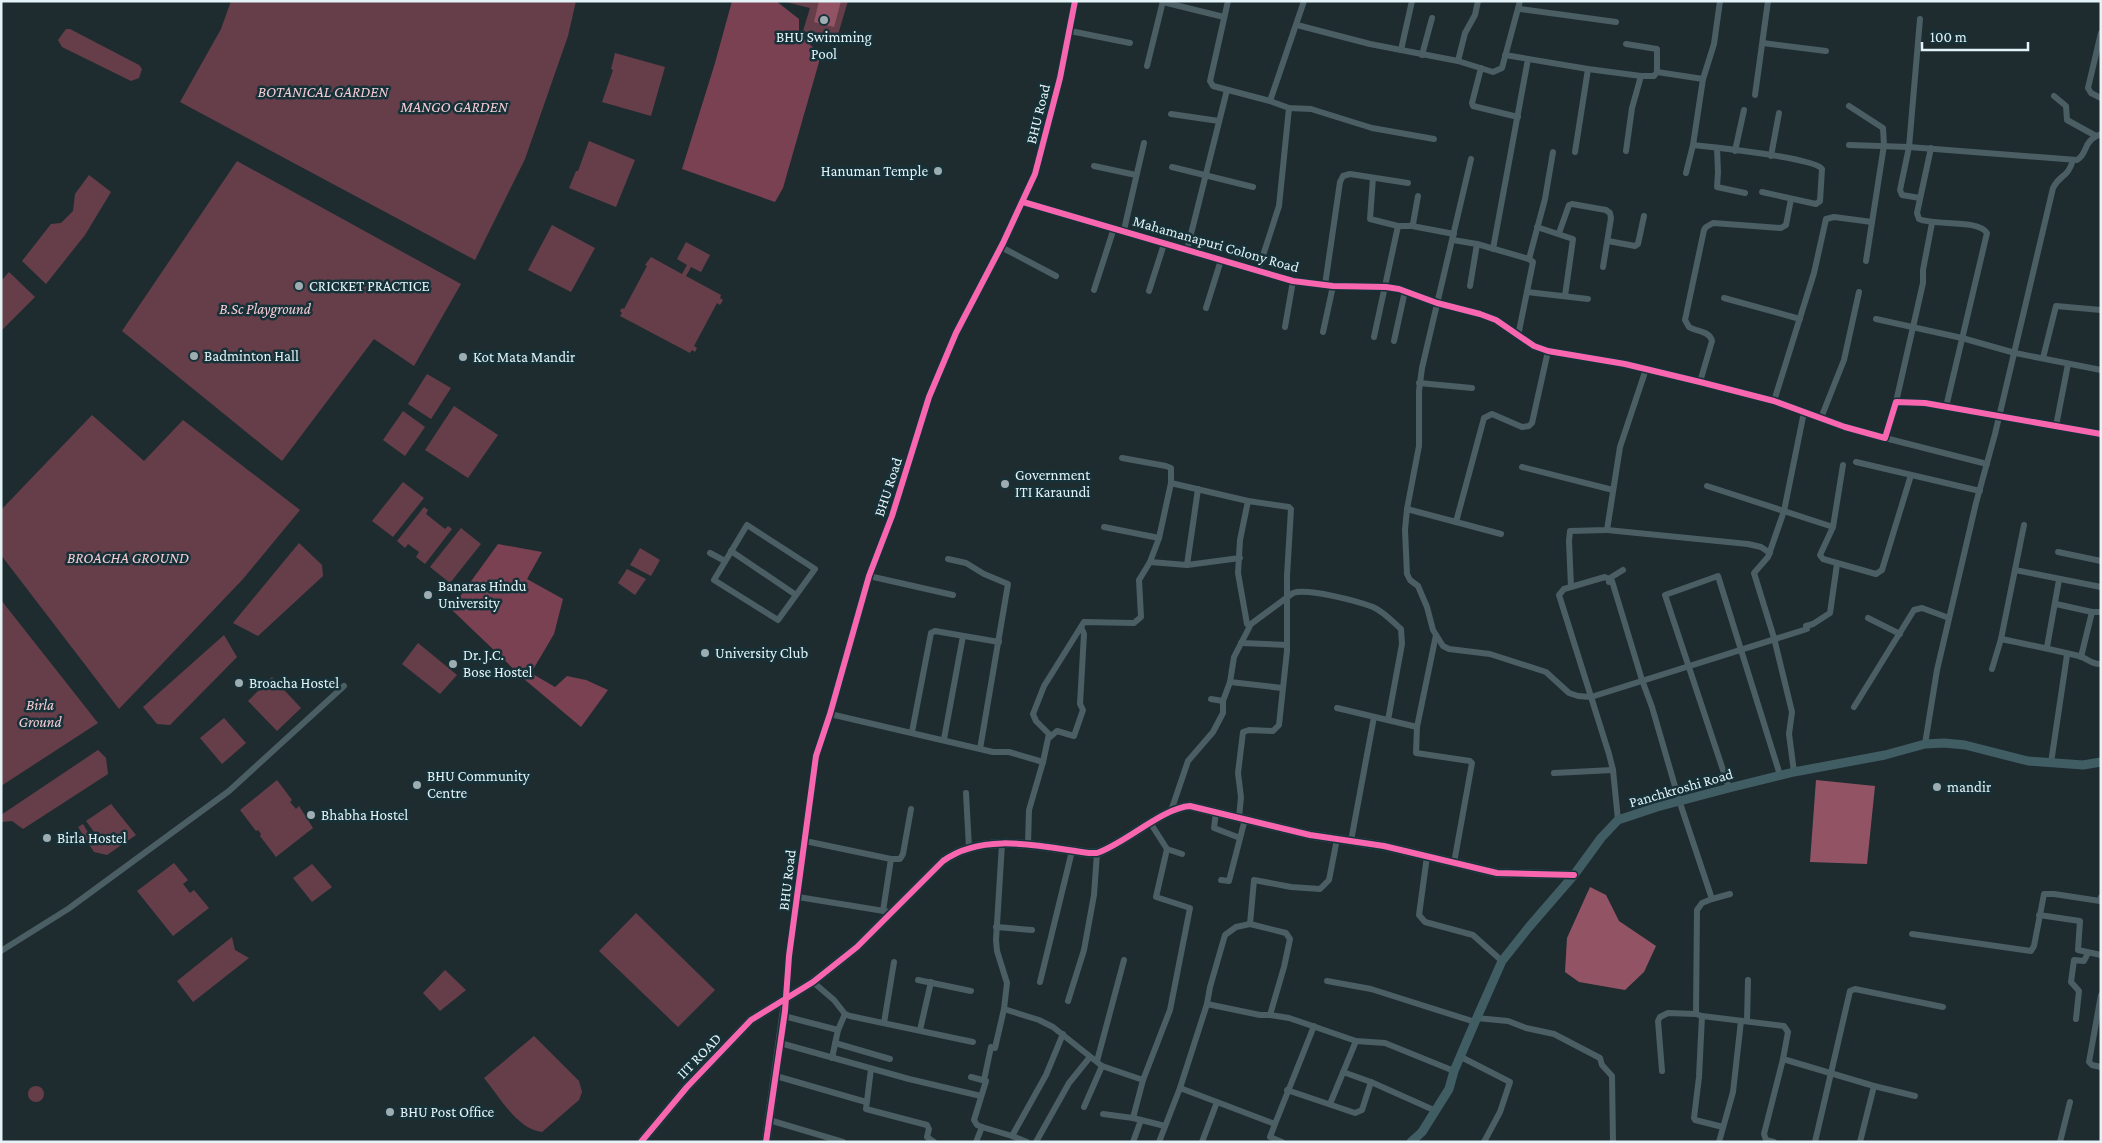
<svg xmlns="http://www.w3.org/2000/svg" width="2102" height="1143" viewBox="0 0 2102 1143" font-family="'Crimson Pro',serif">
<rect width="100%" height="100%" fill="#1e2c30"/>
<g fill="#663e49">
<path d="M231,1H576L568,36L525,159L475,260L180,102L221,29Z"/>
<path d="M848,1L836,41L803,31L810,8L786,2Z"/>
<path d="M66,29H70L139,65L142,69L139,78L131,81L62,47L58,40Z"/>
<path d="M615,53L665,67L651,116L602,102L613,70L611,69Z"/>
<path d="M589,141L635,160L616,207L569,188L576,171H578Z"/>
<path d="M237,161L461,284L414,366L374,339L282,461L122,331Z"/>
<path d="M89,175L111,192L85,235L46,284L22,261L51,224L61,223L73,211L75,194Z"/>
<path d="M552,225L595,248L571,292L528,270Z"/>
<path d="M686,242L710,255L701,272L691,267L686,276L721,295L720,298L723,300L720,305L717,303L694,346L697,348L695,352L692,350L690,353L620,316L622,313L620,311L622,308L624,309L647,266L645,265L651,257L682,274L687,265L677,259Z"/>
<path d="M9,272L35,297L1,331V281Z"/>
<path d="M427,374L451,388L431,419L408,404Z"/>
<path d="M454,406L498,435L468,478L425,450Z"/>
<path d="M403,411L425,427L405,456L383,440Z"/>
<path d="M92,415L144,461L183,420L300,510L243,579L119,709L1,555V510Z"/>
<path d="M403,482L424,498L393,537L372,521Z"/>
<path d="M424,507L428,510L426,514L445,529L448,526L452,529L425,564L416,557L419,552L408,544L405,548L397,541Z"/>
<path d="M461,528L481,544L450,583L430,567Z"/>
<path d="M299,543L322,565L323,576L258,636L233,623Z"/>
<path d="M640,548L660,560L651,576L630,565Z"/>
<path d="M627,569L646,579L635,595L618,583Z"/>
<path d="M1,600L98,723L1,786Z"/>
<path d="M224,635L237,657L170,725L157,724L143,707Z"/>
<path d="M418,643L457,675L440,694L402,664Z"/>
<path d="M272,677L301,708L277,731L248,701Z"/>
<path d="M224,718L246,743L222,764L200,738Z"/>
<path d="M98,750L106,758L108,774L23,829L12,821L2,822L1,815Z"/>
<path d="M277,780L292,800L290,802L296,809L299,806L313,828L276,857L260,836L261,834L258,830L256,831L240,810Z"/>
<path d="M111,804L136,835L107,855L94,852L78,827L83,824L92,839L97,836L86,821Z"/>
<path d="M174,863L188,880L183,884L190,893L194,890L209,908L173,936L137,891Z"/>
<path d="M312,864L332,887L312,902L293,878Z"/>
<path d="M636,913L715,990L678,1027L599,951Z"/>
<path d="M232,937L235,950L249,958L193,1002L177,981Z"/>
<path d="M445,970L466,990L440,1011L423,993Z"/>
<path d="M534,1036L579,1081L582,1092L579,1100L542,1132C517,1129 499,1096 484,1078Z"/>
<circle cx="36" cy="1094" r="8"/>
</g>
<g fill="#7a4152">
<path d="M732,1H776L799,19V34L821,55L783,188L775,202L682,169L715,63Z"/>
<path d="M498,544L542,552L527,579L563,599L554,634L531,673L555,687L567,676L586,680L608,690L581,727L524,679L451,609Z"/>
</g>
<g fill="#925465">
<path d="M819,1H841L834,27L814,22Z"/>
<path d="M1816,780L1875,786L1867,864L1810,862Z"/>
<path d="M1590,887L1606,895L1619,921L1656,946L1644,972L1625,990L1579,982L1565,972L1567,938Z"/>
</g>
<g fill="none" stroke-linecap="round" stroke-linejoin="round">
<g stroke="#4a5e64" stroke-width="6">
<path d="M1228,1L1210,81L1213,86L1270,101L1304,1"/>
<path d="M1163,2L1224,17"/>
<path d="M1520,9L1616,22"/>
<path d="M1920,19L1909,147L1900,190L1902,195L1920,198"/>
<path d="M1297,25L1370,44L1458,61L1493,72L1502,68L1520,1"/>
<path d="M1070,31L1130,43"/>
<path d="M2101,33L2088,88L2091,93L2101,98"/>
<path d="M1763,43L1826,51"/>
<path d="M1401,50L1412,1"/>
<path d="M1422,55L1432,18"/>
<path d="M1505,55L1588,69L1641,76H1654L1657,72V49L1626,44"/>
<path d="M1458,61L1465,33L1475,15L1478,1"/>
<path d="M1147,66L1163,1"/>
<path d="M1481,68L1472,103L1473,106L1518,117"/>
<path d="M1657,72L1703,79L1693,145L1686,173"/>
<path d="M1703,79L1714,44L1720,1"/>
<path d="M1755,95L1768,1"/>
<path d="M2054,96L2066,106L2067,120L2096,136"/>
<path d="M1270,101L1289,108L1311,109L1372,128L1434,139"/>
<path d="M1849,106L1883,128L1884,145L1866,261"/>
<path d="M1171,114L1219,121"/>
<path d="M1693,145C1712,147 1815,158 1822,169L1820,201L1816,204L1762,192"/>
<path d="M1849,145L1909,147L2077,160C2089,153 2081,142 2101,134"/>
<path d="M1717,148L1718,172L1717,187L1745,193"/>
<path d="M1931,148L1917,213L1919,219C1935,226 1978,219 1987,233L1946,407"/>
<path d="M1626,151L1632,108L1641,76"/>
<path d="M1735,151L1744,110"/>
<path d="M1575,152L1588,69"/>
<path d="M1771,156L1779,113"/>
<path d="M1471,159L1422,368L1419,391V446L1407,509L1405,530L1407,574L1410,580L1418,586L1427,607L1433,630L1443,646L1449,649L1490,654L1546,672L1569,693L1578,696L1591,697L1807,629"/>
<path d="M1094,166L1136,175"/>
<path d="M1172,167L1253,187"/>
<path d="M1373,178L1370,219L1398,226"/>
<path d="M1023,202L1293,281L1333,286L1386,287L1399,289L1437,303L1480,314L1496,320L1534,346L1548,351L1625,364L1700,382L1774,401L1845,427L1885,438L1896,402L1925,403L2101,434"/>
<path d="M1412,226L1454,234"/>
<path d="M1537,227L1573,239L1565,296"/>
<path d="M1124,230L1144,143"/>
<path d="M1559,233L1569,205L1572,204L1606,210L1610,213L1611,218L1603,267"/>
<path d="M1453,240L1477,244L1529,259L1533,262L1518,336"/>
<path d="M1608,241L1635,246L1638,244L1644,216"/>
<path d="M1001,247L1056,276"/>
<path d="M1493,249L1528,59"/>
<path d="M1187,250L1227,90"/>
<path d="M1529,259L1545,199L1553,152"/>
<path d="M1258,271L1279,206L1289,108"/>
<path d="M1325,285L1340,182L1343,176L1350,174L1408,183"/>
<path d="M1470,286L1477,244"/>
<path d="M1094,290L1114,228"/>
<path d="M1149,291L1164,244"/>
<path d="M1527,292L1588,299"/>
<path d="M1724,298L1800,319"/>
<path d="M1206,308L1221,260"/>
<path d="M1876,319L1962,338L2015,353L2101,370"/>
<path d="M1285,327L1293,281"/>
<path d="M1323,332L1333,286"/>
<path d="M1374,337L1398,226H1410L1413,224L1418,196"/>
<path d="M1394,341L1405,291"/>
<path d="M2043,358L2056,306L2101,310"/>
<path d="M1700,382L1712,341C1710,331 1697,332 1689,327L1685,320L1704,230L1706,227L1713,223L1781,228L1786,225L1791,199"/>
<path d="M1419,383L1472,388"/>
<path d="M1774,401L1814,273L1826,219L1834,217L1872,222"/>
<path d="M1896,402L1923,283V270L1932,223"/>
<path d="M1821,418L1844,360L1859,292"/>
<path d="M2056,426L2068,364"/>
<path d="M1885,438L1987,464"/>
<path d="M1122,458L1166,466L1171,468V483L1248,501L1289,507L1291,509L1287,576V651L1279,725L1273,731L1249,730L1243,732L1238,773L1241,797L1239,818"/>
<path d="M1856,462L1980,491"/>
<path d="M1522,467L1613,490"/>
<path d="M1707,486L1833,527L1843,465"/>
<path d="M1407,509L1456,522L1484,418L1492,414L1522,427L1529,426L1532,423L1548,351"/>
<path d="M1456,522L1501,534"/>
<path d="M747,525L815,569L778,620L714,580Z"/>
<path d="M1104,527L1159,538L1150,562"/>
<path d="M1833,527L1820,555L1823,559L1876,574L1882,570L1911,475"/>
<path d="M1607,530L1748,544L1761,547L1770,553"/>
<path d="M1159,538L1171,483"/>
<path d="M731,551L796,595"/>
<path d="M2058,552L2101,561"/>
<path d="M710,553L725,561"/>
<path d="M1187,565L1240,558"/>
<path d="M2015,570L2101,587"/>
<path d="M869,576L953,595"/>
<path d="M1609,582L1610,578L1623,570"/>
<path d="M1571,587L1569,541L1570,531L1607,530L1620,447L1646,369"/>
<path d="M2056,604L2092,612H2101"/>
<path d="M1868,618L1900,634"/>
<path d="M1247,624L1238,573L1240,540L1248,501"/>
<path d="M1806,626L1813,624L1830,613L1837,564"/>
<path d="M2001,639C2027,644 2053,650 2079,656C2087,658 2092,665 2101,664"/>
<path d="M1241,643L1287,645"/>
<path d="M2047,647L2059,580"/>
<path d="M2081,657L2092,612"/>
<path d="M1992,669L2001,639L2024,525"/>
<path d="M1282,688L1230,682L1234,657L1251,624L1293,593C1308,588 1357,601 1373,607C1384,612 1392,621 1401,629L1402,644L1388,720"/>
<path d="M1211,699L1223,701L1230,682"/>
<path d="M1854,707L1914,610L1922,608L1949,618"/>
<path d="M1337,708L1417,727L1436,635"/>
<path d="M830,714L980,749L1008,584L984,574L966,563L948,559"/>
<path d="M1417,727L1416,753L1470,761L1472,763L1454,863"/>
<path d="M912,732L931,633L935,631L999,642"/>
<path d="M1050,737L1057,731L1074,736L1083,710L1080,704L1084,634L1081,627"/>
<path d="M944,739L963,636"/>
<path d="M1925,744L1937,670L1976,503L1995,434L2053,188C2060,174 2068,178 2073,160"/>
<path d="M980,749L993,752H1009L1043,762L1029,810L1028,844"/>
<path d="M1043,762L1049,734L1036,721L1033,714L1044,686L1084,622L1134,623L1141,617L1139,580L1150,562L1187,565L1198,489"/>
<path d="M2051,763L2067,655"/>
<path d="M1794,772L1789,734L1792,712L1774,638L1754,573L1768,557L1784,511L1804,412"/>
<path d="M1554,773L1613,770"/>
<path d="M1729,788L1665,595L1718,576L1780,775"/>
<path d="M966,793L969,848"/>
<path d="M1171,811L1188,761L1213,732L1223,713V701"/>
<path d="M1216,812L1214,828L1240,838"/>
<path d="M1618,820L1613,770L1609,754L1559,595L1564,589L1605,577L1612,581L1642,680L1652,707L1679,800L1712,899L1702,903L1697,910L1696,1014L1702,1016L1784,1026L1788,1032L1783,1059L1874,1086L1860,1142"/>
<path d="M1151,824L1167,849L1182,854"/>
<path d="M805,841L891,859H900L903,854L911,809"/>
<path d="M1351,841L1374,717"/>
<path d="M1002,844L996,940L997,951L1007,983L1004,1009L1039,1020L1053,1027L1102,1066L1143,1080L1170,1010L1190,908L1156,897L1167,849"/>
<path d="M1427,856L1419,915L1425,922L1473,935L1502,961"/>
<path d="M1221,880L1229,881L1245,819"/>
<path d="M798,897L890,912"/>
<path d="M1712,899L1730,894"/>
<path d="M883,911L891,859"/>
<path d="M2039,915L2080,921L2078,950L2101,955"/>
<path d="M1250,924L1254,880L1291,887L1320,889L1329,880L1337,839"/>
<path d="M996,927L1032,930"/>
<path d="M1912,934L2031,951L2034,946L2044,894H2054L2100,901L2101,897"/>
<path d="M1,951L68,909L229,791L344,686"/>
<path d="M918,980L971,991"/>
<path d="M1327,981L1371,989L1475,1022"/>
<path d="M813,982L834,1000L845,1014L850,1016L973,1042"/>
<path d="M1040,982L1072,851"/>
<path d="M2101,995L2089,1062L2092,1065L2101,1067"/>
<path d="M786,999L789,956L816,756L830,714L869,576L892,516L929,397L956,333L1003,243L1035,174L1060,78L1075,1"/>
<path d="M1068,1001L1084,950L1094,895L1097,853"/>
<path d="M1207,1004L1260,1015H1270"/>
<path d="M784,1016L838,1030"/>
<path d="M1702,1016L1699,1077L1694,1118L1695,1120L1723,1127"/>
<path d="M1476,1018L1508,1021L1526,1028L1554,1034L1600,1058L1602,1065L1612,1076L1613,1142"/>
<path d="M2076,1019L2079,991L2071,982L2074,960L2084,961L2088,953"/>
<path d="M1747,1021L1748,980"/>
<path d="M884,1023L894,962"/>
<path d="M920,1030L931,982"/>
<path d="M1356,1041L1385,1043L1454,1071"/>
<path d="M780,1043L909,1079L981,1096"/>
<path d="M835,1043L890,1059"/>
<path d="M995,1048L1004,1009"/>
<path d="M1461,1057L1510,1082L1500,1112L1484,1142"/>
<path d="M832,1058L838,1030L845,1014"/>
<path d="M1097,1061L1124,960"/>
<path d="M871,1069L866,1109L927,1125L929,1129L927,1137L934,1142"/>
<path d="M1662,1071L1658,1021L1660,1017L1668,1013L1696,1014"/>
<path d="M1343,1072L1371,1082"/>
<path d="M776,1076L866,1102"/>
<path d="M971,1077L986,1081L974,1120L977,1125L982,1127"/>
<path d="M984,1080L991,1047"/>
<path d="M1874,1086L1915,1096"/>
<path d="M1180,1088L1207,1004L1210,987L1225,935L1236,927L1250,924L1286,933L1290,939L1284,967L1270,1015L1289,1018L1356,1041L1330,1104"/>
<path d="M1287,1090L1355,1113L1362,1110L1371,1082L1436,1111"/>
<path d="M1084,1107L1102,1066"/>
<path d="M1103,1114L1133,1118L1143,1080"/>
<path d="M1133,1118L1165,1126"/>
<path d="M769,1120L843,1142"/>
<path d="M1275,1124L1270,1137L1282,1142"/>
<path d="M1012,1136L1027,1142"/>
<path d="M976,1142L982,1127L1012,1136L1046,1075L1063,1034"/>
<path d="M1036,1142L1069,1083L1090,1057"/>
<path d="M1133,1142L1141,1120"/>
<path d="M1159,1142L1180,1088L1275,1124L1314,1026"/>
<path d="M1202,1142L1217,1102"/>
<path d="M1719,1142L1733,1092L1741,1021"/>
<path d="M1774,1142L1766,1140L1764,1134L1783,1059"/>
<path d="M1815,1142L1850,991L1855,989L1943,1007"/>
<path d="M2060,1142L2070,1102"/>
</g>
<g stroke="#415d64" stroke-width="9">
<path d="M641,1142L687,1087L751,1020L813,982L857,947L943,861C984,831 1043,847 1089,853H1097C1126,843 1162,808 1190,806L1310,835L1384,846L1497,873L1574,875"/>
<path d="M766,1142L786,999"/>
<path d="M1411,1142L1422,1132L1449,1089L1454,1071L1475,1022L1502,961L1529,927L1574,875L1601,838L1618,820L1657,807L1729,788L1794,772L1885,755L1925,744L1944,743L1965,745L2028,761L2083,765L2101,762"/>
</g>
<defs>
<g id="cycleway">
<path d="M1023,202L1293,281L1333,286L1386,287L1399,289L1437,303L1480,314L1496,320L1534,346L1548,351L1625,364L1700,382L1774,401L1845,427L1885,438L1896,402L1925,403L2101,434"/>
<path d="M641,1142L687,1087L751,1020L813,982L857,947L943,861C984,831 1043,847 1089,853H1097C1126,843 1162,808 1190,806L1310,835L1384,846L1497,873L1574,875"/>
<path d="M766,1142L785,1011L789,956L816,756L830,714L869,576L892,516L929,397L956,333L1003,243L1035,174L1060,78L1075,1"/>
</g>
</defs>
<use href="#cycleway" stroke="#163138" stroke-width="9"/>
<use href="#cycleway" stroke="#f766af" stroke-width="6"/>
</g>
<g fill="#9eadb1" stroke="#163138" stroke-width="2">
<circle cx="824" cy="20" r="5"/>
<circle cx="938" cy="171" r="5"/>
<circle cx="299" cy="286" r="5"/>
<circle cx="194" cy="356" r="5"/>
<circle cx="463" cy="357" r="5"/>
<circle cx="1005" cy="484" r="5"/>
<circle cx="428" cy="595" r="5"/>
<circle cx="705" cy="653" r="5"/>
<circle cx="453" cy="664" r="5"/>
<circle cx="239" cy="683" r="5"/>
<circle cx="417" cy="785" r="5"/>
<circle cx="1937" cy="787" r="5"/>
<circle cx="311" cy="815" r="5"/>
<circle cx="47" cy="838" r="5"/>
<circle cx="390" cy="1112" r="5"/>
</g>
<g text-anchor="middle" stroke-width="5" stroke-linejoin="round" paint-order="stroke">
<g font-size="15" fill="#e3f3f7" stroke="#163138" text-anchor="start">
<text x="824" y="42" text-anchor="middle">BHU Swimming<tspan x="824" dy="17">Pool</tspan></text>
<text x="928" y="176" text-anchor="end">Hanuman Temple</text>
<text x="309" y="291">CRICKET PRACTICE</text>
<text x="204" y="361">Badminton Hall</text>
<text x="473" y="362">Kot Mata Mandir</text>
<text x="1015" y="480">Government<tspan x="1015" dy="17">ITI Karaundi</tspan></text>
<text x="438" y="591">Banaras Hindu<tspan x="438" dy="17">University</tspan></text>
<text x="715" y="658">University Club</text>
<text x="463" y="660">Dr. J.C.<tspan x="463" dy="17">Bose Hostel</tspan></text>
<text x="249" y="688">Broacha Hostel</text>
<text x="427" y="781">BHU Community<tspan x="427" dy="17">Centre</tspan></text>
<text x="1947" y="792">mandir</text>
<text x="321" y="820">Bhabha Hostel</text>
<text x="57" y="843">Birla Hostel</text>
<text x="400" y="1117">BHU Post Office</text>
</g>
<g font-size="15" font-style="italic" fill="#f7ccd5" stroke="#163138">
<text x="323" y="97">BOTANICAL GARDEN</text>
<text x="454" y="112">MANGO GARDEN</text>
<text x="265" y="314">B.Sc Playground</text>
<text x="128" y="563">BROACHA GROUND</text>
<text x="40" y="710">Birla<tspan x="40" dy="17">Ground</tspan></text>
</g>
<g font-size="15" fill="#e3f3f7" stroke="#163138">
<text transform="translate(1038 114) rotate(-76)" y="5">BHU Road</text>
<text transform="translate(1216 244) rotate(16)" y="5">Mahamanapuri Colony Road</text>
<text transform="translate(888 487) rotate(-72)" y="5">BHU Road</text>
<text transform="translate(1681 788) rotate(-16)" y="5">Panchkroshi Road</text>
<text transform="translate(787 880) rotate(-83)" y="5">BHU Road</text>
<text transform="translate(699 1056) rotate(-46)" y="5">IIT ROAD</text>
</g>
</g>
<rect width="2102" height="1143" fill="none" stroke="#e3f3f7" stroke-width="5"/>
<path d="M1922 42v8h106v-8" fill="none" stroke="#e3f3f7" stroke-width="2.5"/>
<text x="1930" y="42" font-size="15" fill="#e3f3f7" stroke="#163138" stroke-width="4" paint-order="stroke">100 m</text>
</svg>
